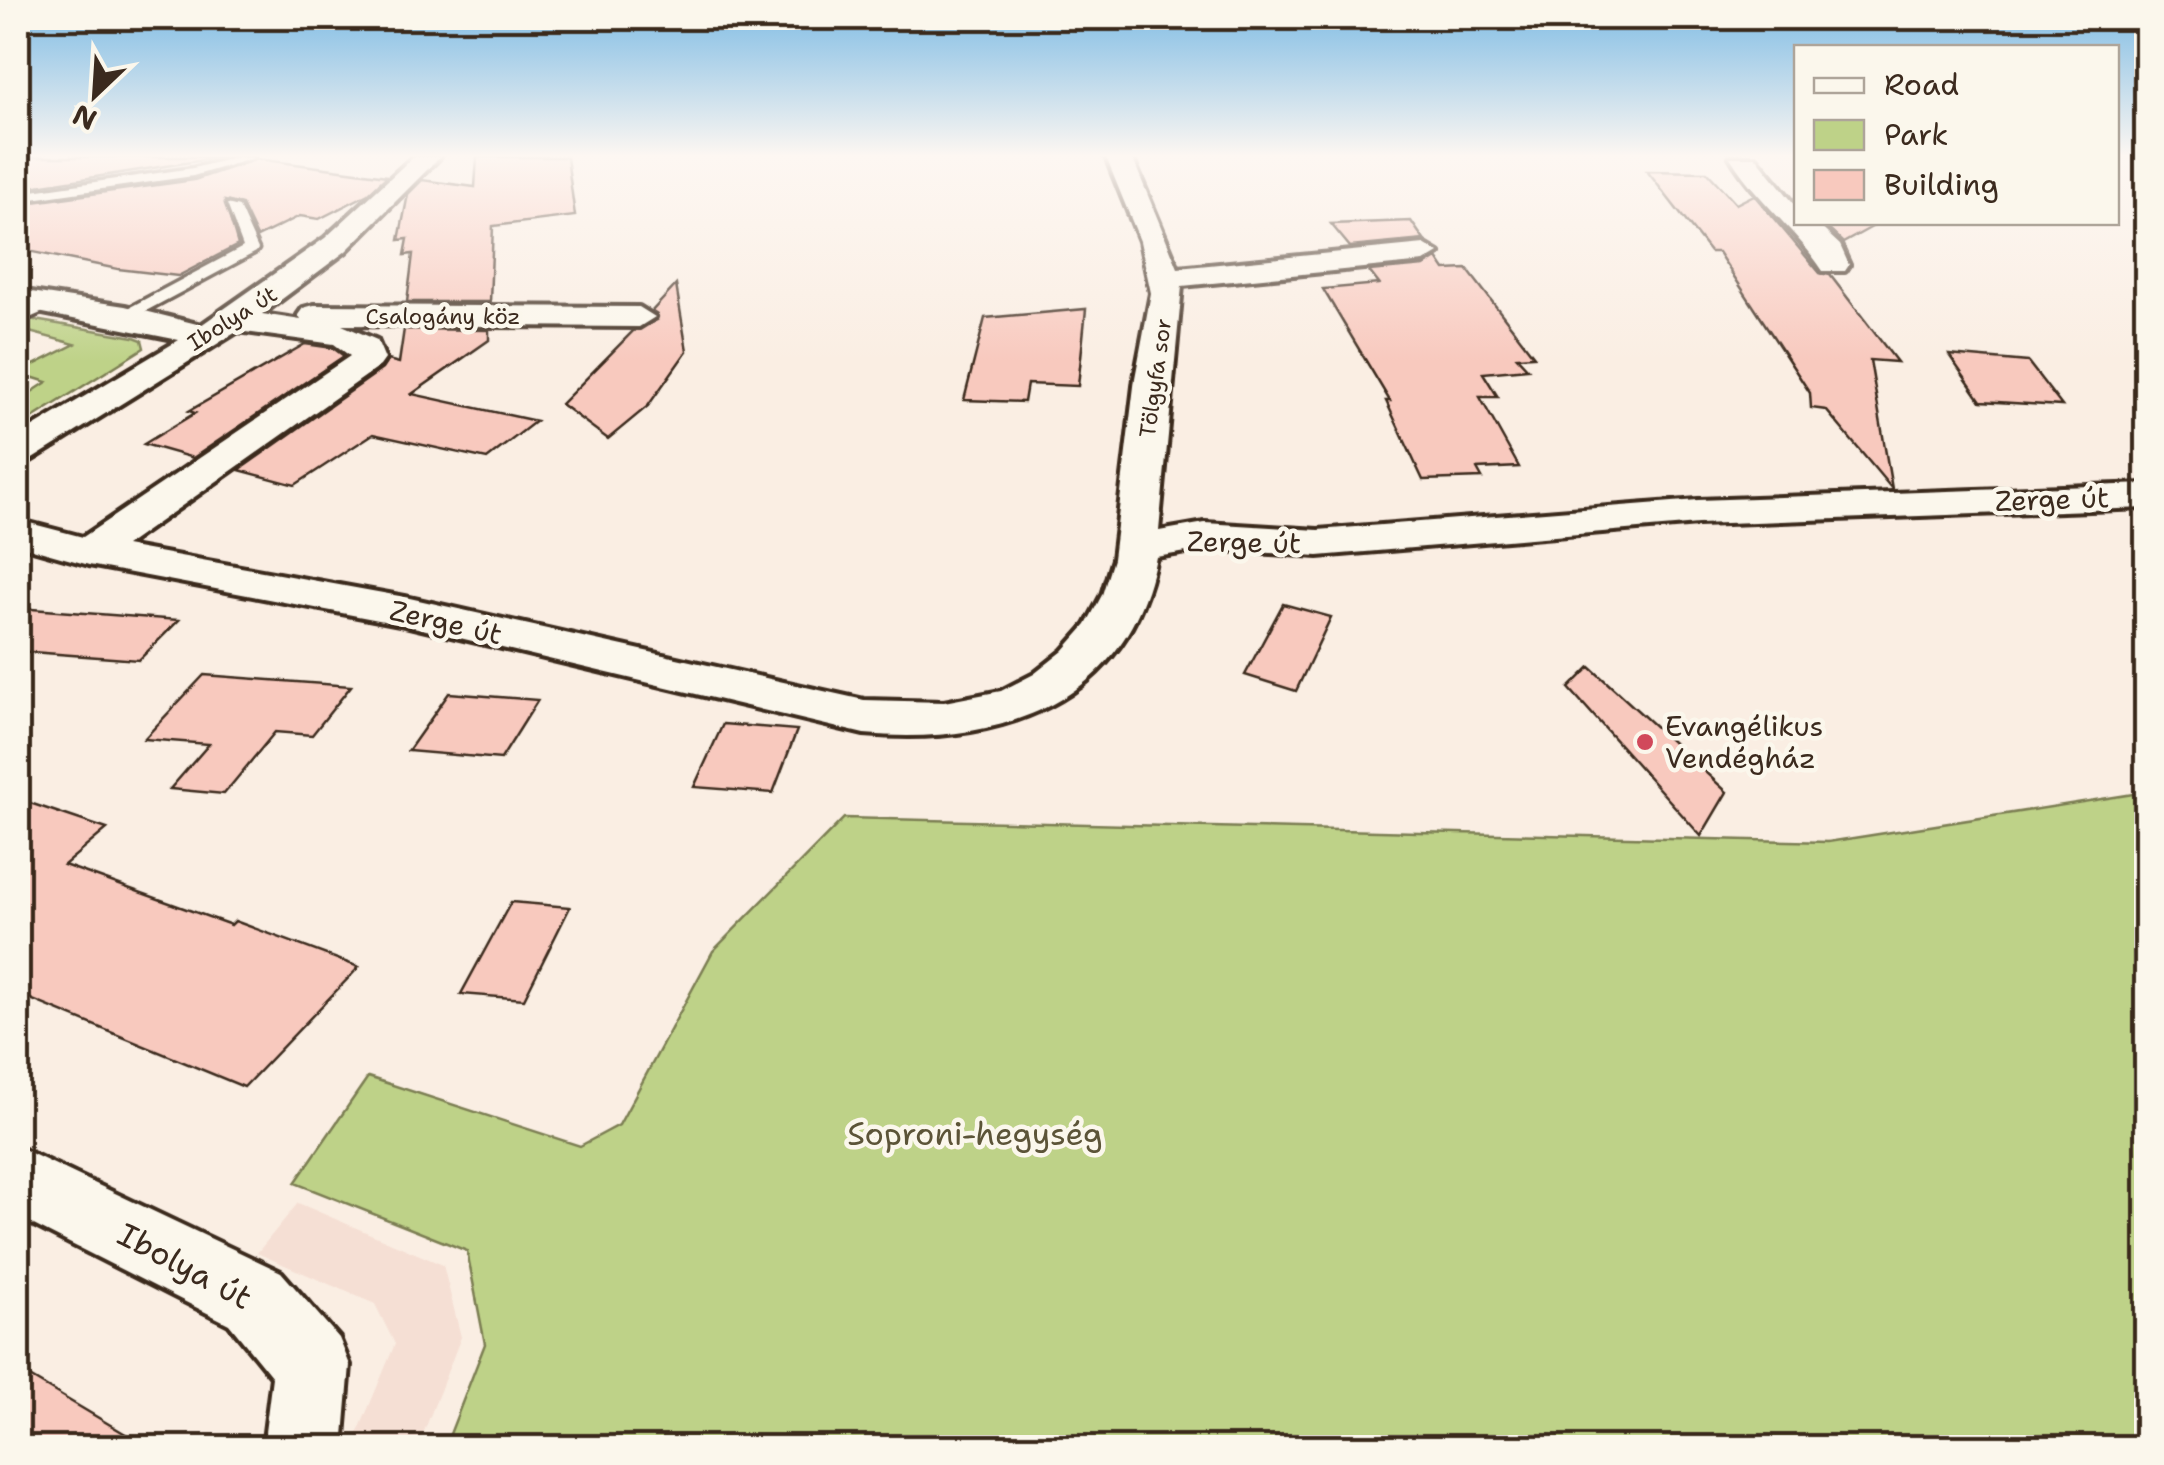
<svg xmlns="http://www.w3.org/2000/svg" width="2164" height="1465" viewBox="0 0 2164 1465" font-family="'Shantell Sans',sans-serif">
<rect width="100%" height="100%" fill="#faeee3"/>
<filter id="ink" filterUnits="userSpaceOnUse"><feTurbulence type="fractalNoise" baseFrequency=".01" numOctaves="2"/><feDisplacementMap in="SourceGraphic" scale="20" xChannelSelector="R" yChannelSelector="G"/><feConvolveMatrix kernelMatrix="1 2 1 2 8 2 1 2 1" color-interpolation-filters="sRGB"/></filter>
<g filter="url(#ink)">
<path fill="#f5dfd4" d="M298,1203L443,1265L461,1337L418,1447H352L395,1344L375,1304L257,1253Z"/>
<g fill="#bed288" stroke="#7c7e53" stroke-width="2.5">
<path d="M23,318L134,337L142,340L144,348L18,427V401L47,382L18,373L75,344L18,329V320Z"/>
<path d="M2146,792V1447H445L485,1344L467,1251L295,1183L368,1077L580,1146L619,1125L713,951L844,818L1828,842Z"/>
</g>
<g fill="#f8c9be" stroke="#3b2a1e" stroke-width="2.5">
<path d="M18,157H223L18,189Z"/>
<path d="M477,157H567L575,216L493,226L490,302H407L413,254L405,255L408,239L399,240L408,194L422,180L475,187Z"/>
<path d="M257,159L387,176L368,194L319,219L300,216L257,237L242,205L225,201L238,245L178,276L118,269L18,249V204L194,180Z"/>
<path d="M1647,171L1707,172L1736,204L1754,195L1820,273L1830,275L1897,362L1870,360L1892,489L1826,410L1811,408L1810,393L1718,252H1710Z"/>
<path d="M1411,221L1424,240L1350,247L1331,224Z"/>
<path d="M1821,222H1881L1843,243Z"/>
<path d="M1437,258L1445,270L1467,269L1534,356L1517,357L1528,369L1483,373L1498,397H1480L1519,467L1477,469L1482,478L1423,480L1386,401H1390L1323,289L1379,284L1369,271L1424,266Z"/>
<path d="M676,285L687,351L648,406L608,439L561,404L633,331L657,320L652,311Z"/>
<path d="M1086,309L1078,386L1027,384L1024,402L964,400L985,318Z"/>
<path d="M404,329L489,330V340L412,394L536,421L487,459L373,434L295,485L239,470L382,369L388,360L399,363Z"/>
<path d="M305,344L333,348L344,356L193,458L144,444L195,413L189,411Z"/>
<path d="M1949,355L2028,362L2062,406L1981,401Z"/>
<path d="M1283,604L1331,617L1296,691L1245,675Z"/>
<path d="M18,608L179,620L139,660L18,651Z"/>
<path d="M1590,667L1727,792L1701,836L1569,688Z"/>
<path d="M204,675L351,686L312,735L275,732L224,794L170,789L209,744L144,739Z"/>
<path d="M449,693L538,700L501,759L408,751Z"/>
<path d="M723,724L797,730L773,793L694,787Z"/>
<path d="M18,799L107,829L64,865L231,925L235,921L359,967L244,1087L18,994Z"/>
<path d="M511,902L570,907L524,999L461,994Z"/>
<path d="M18,1370L149,1448H18Z"/>
</g>
<g fill="none" stroke-linecap="round" stroke-linejoin="round">
<defs>
<g id="service">
<path d="M238,157L254,158L193,176L18,201V193L193,168Z"/>
<path d="M227,204L239,207L258,249L256,252L131,319H119V313L243,247Z"/>
<path d="M49,299L55,301V307L18,323V312Z"/>
</g>
<g id="minor">
<path d="M413,157H440L346,251L262,314L301,320L298,315L303,308L314,305L639,307L655,317L639,327L342,325L377,340L385,359L380,366L125,546L405,597L864,700L944,702L1001,691L1034,674L1063,651L1086,625L1102,595L1113,559L1135,378L1151,293L1140,241L1106,157H1132L1178,268L1424,244L1439,253L1424,262L1182,286L1159,531L1205,523L1318,530L1698,500L2146,484V508L1698,524L1318,556L1205,549L1156,557C1127,705 999,746 864,734L405,625L89,565L18,545V520L83,537L350,356L334,344L238,331L31,460L18,463V436L179,340L18,308V290L125,306L201,325L325,238Z"/>
<path d="M1730,157H1756L1796,206V222H1815L1840,245L1849,265L1845,271H1823C1797,231 1756,200 1730,157Z"/>
<path d="M18,1147L281,1272L339,1338L350,1365L343,1448H263L272,1377L229,1324L18,1217Z"/>
</g>
</defs>
<use href="#service" stroke="#3b2a1e" stroke-width="7"/>
<use href="#minor" stroke="#3b2a1e" stroke-width="8"/>
<use href="#service" fill="#fbf7ec" fill-rule="evenodd"/>
<use href="#minor" fill="#fbf7ec" fill-rule="evenodd"/>
</g>
</g>
<linearGradient id="sky" x2="0" y2="1"><stop stop-color="#7dbbe4"/><stop offset="0.43" stop-color="#fdf7f2"/><stop offset="1" stop-color="#fdf7f2" stop-opacity="0"/></linearGradient>
<rect width="2164" height="362" fill="url(#sky)"/>
<circle fill="#d1495b" stroke="#fbf7ec" stroke-width="4" cx="1645" cy="742" r="10"/>
<g text-anchor="middle" stroke-width="9" stroke-linejoin="round" paint-order="stroke">
<g font-size="22" fill="#3b2a1e" stroke="#fbf7ec">
<text x="443" y="324">Csalogány köz</text>
<text transform="translate(232 318) rotate(-32)" y="8">Ibolya út</text>
<text transform="translate(1155 378) rotate(-82)" y="8">Tölgyfa sor</text>
</g>
<g font-size="28" fill="#3b2a1e" stroke="#fbf7ec">
<text transform="translate(2052 499) rotate(-2)" y="10">Zerge út</text>
<text transform="translate(1244 542) rotate(1)" y="10">Zerge út</text>
<text transform="translate(446 622) rotate(13)" y="10">Zerge út</text>
</g>
<g font-size="28" fill="#3b2a1e" stroke="#fbf7ec" text-anchor="start">
<text x="1665" y="736">Evangélikus<tspan x="1665" dy="32">Vendégház</tspan></text>
</g>
<g font-size="32" fill="#5c5438" stroke="#fbf7ec">
<text x="975" y="1145">Soproni-hegység</text>
</g>
<g font-size="32" fill="#3b2a1e" stroke="#fbf7ec">
<text transform="translate(185 1266) rotate(28)" y="11">Ibolya út</text>
</g>
</g>
<rect width="2164" height="1465" fill="none" stroke="#fbf7ec" stroke-width="60"/>
<rect x="30" y="30" width="2104" height="1405" fill="none" stroke="#3b2a1e" stroke-width="4" filter="url(#ink)"/>
<rect x="1794" y="45" width="325" height="180" fill="#fbf7ec" stroke="#aea59a" stroke-width="2.5"/>
<rect x="1814" y="78" width="50" height="15" fill="#fbf7ec" stroke="#aea59a" stroke-width="2.5"/>
<text x="1884" y="95" font-size="30" fill="#3b2a1e">Road</text>
<rect x="1814" y="120" width="50" height="30" fill="#bed288" stroke="#aea59a" stroke-width="2.5"/>
<text x="1884" y="145" font-size="30" fill="#3b2a1e">Park</text>
<rect x="1814" y="170" width="50" height="30" fill="#f8c9be" stroke="#aea59a" stroke-width="2.5"/>
<text x="1884" y="195" font-size="30" fill="#3b2a1e">Building</text>
<g transform="translate(95 95) rotate(205)" stroke="#fbf7ec" stroke-width="8" paint-order="stroke">
<path d="M0-8L18 38L0 25L-18 38Z" fill="#3b2a1e"/>
<text y="-15" font-size="28" font-weight="bold" text-anchor="middle" fill="#3b2a1e">N</text>
</g>
</svg>
